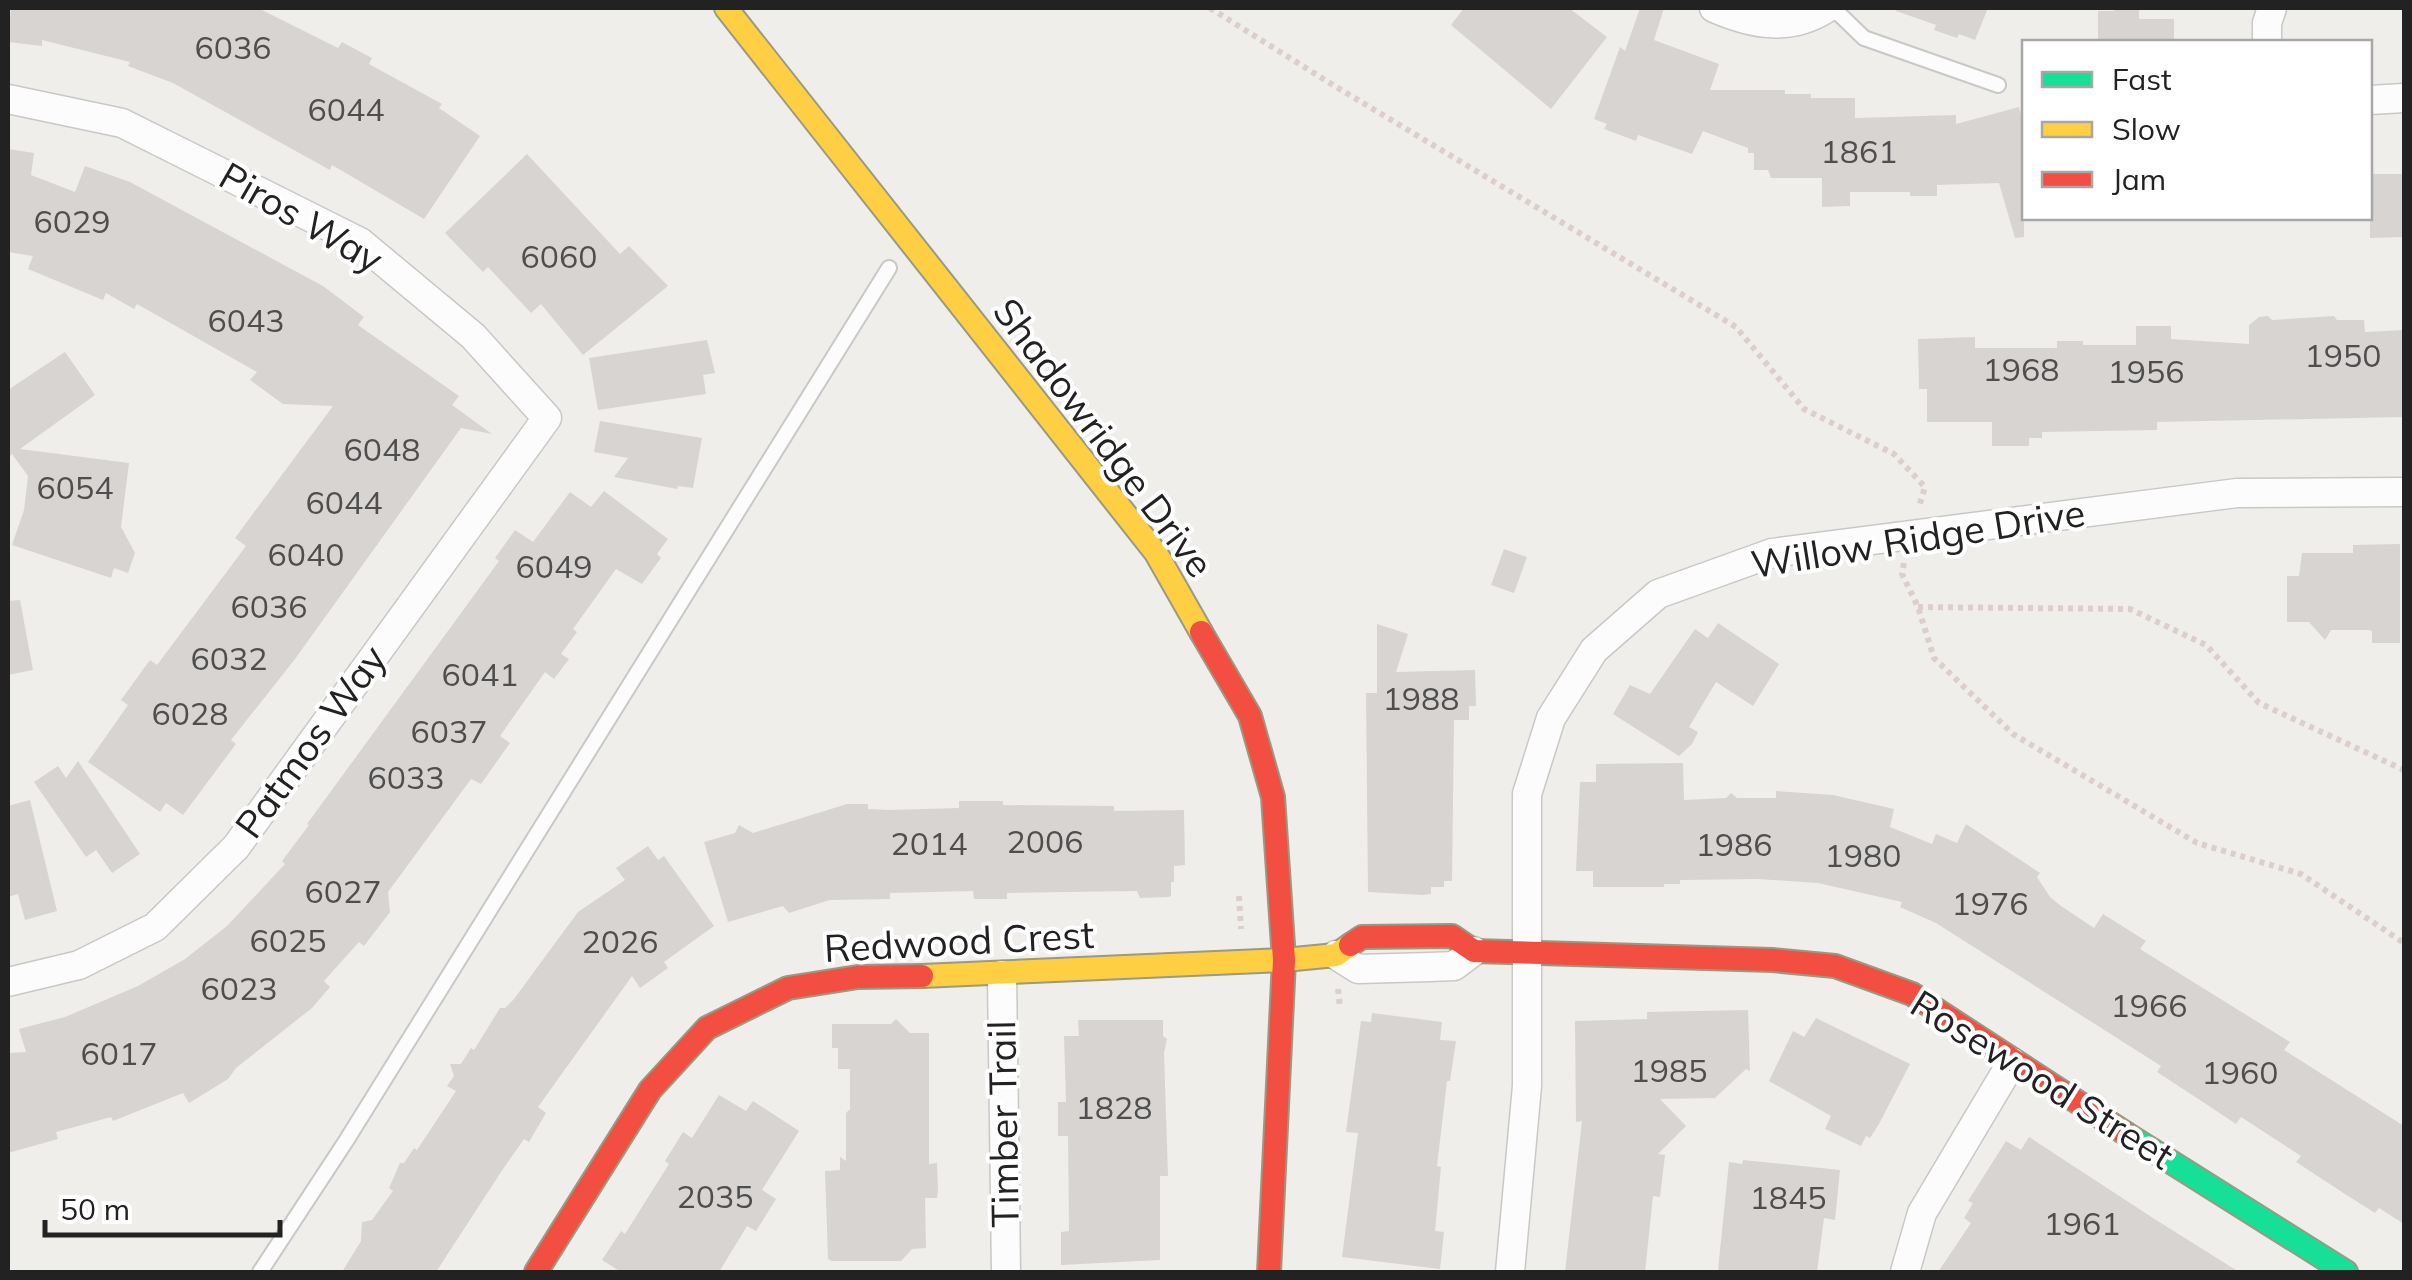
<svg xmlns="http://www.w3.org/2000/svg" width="2412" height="1280" viewBox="0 0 2412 1280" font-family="Mulish,sans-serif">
<rect width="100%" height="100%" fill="#f0eeeb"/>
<g fill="#d7d4d2">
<path d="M11,8H258L338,48L342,42L372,58L369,64L442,104L439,108L480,136L424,219L332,165L330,170L173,83L128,66L130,62L42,40V46L8,42Z"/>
<path d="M1464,8H1569L1607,37L1551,109L1451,25Z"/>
<path d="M1640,8H1664L1654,40L1719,64L1710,90H1785V94H1811V98H1855V118L1956,115V124L2019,107L2024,127V237L2015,238L1999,183L1937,185V196H1910V192H1850V206L1822,207V178H1771L1768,170H1754V153H1748V148L1703,131L1692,154L1638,135L1636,141L1604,129L1607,124L1594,119L1620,47L1625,51Z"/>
<path d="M1896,8H1988L1975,40L1959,34L1957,38L1934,30L1936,25L1896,11Z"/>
<path d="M2114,8H2139V19H2174V42H2098V11H2114Z"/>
<path d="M8,149L34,153L31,175L75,192L85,166L130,182L323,286L364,317L358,325L459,396L452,405L492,434L461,428L295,659L231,740L236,744L183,815L166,803L160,812L88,762L128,705L121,700L150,660L157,665L246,546L235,538L333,406L283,404L250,380L257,372L137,304L134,309L106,293L103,300L28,269L33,256L8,252Z"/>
<path d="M527,154L620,254L629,246L668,286L583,355L541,304L531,313L488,267L483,272L445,233Z"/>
<path d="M2370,174H2404V237L2370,238Z"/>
<path d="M2268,316L2272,320L2334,316L2337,320H2364L2365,332L2404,330V417L2157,422V430L2042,432V438H2029V446H1992V422H1927V389H1919L1918,339L1975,337V348H2057V341H2083V345H2136V326H2171V339L2249,344V325L2259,317Z"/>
<path d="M707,340L715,373L703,375L706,394L598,410L589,358Z"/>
<path d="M65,352L95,395L20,449L129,463L121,527L135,553L128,573L114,568L111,578L12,545L24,510L28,476L12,454L8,458V390Z"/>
<path d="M600,421L702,438L693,488L678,486L677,489L614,477L628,458L594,452Z"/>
<path d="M604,491L668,539L657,554L661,558L642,584L616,569L573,629L577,632L561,654L569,659L554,679L545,672L500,736L510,743L481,784L471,779L388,892L390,912L364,946L359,942L324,981L330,987L312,1008L236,1068L228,1079L189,1103L183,1093L113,1121L111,1117L56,1132L58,1139L8,1153V1053L26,1052L19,1029L65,1017L138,986L185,959L227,926L285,864L282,861L309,825L307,824L499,561L495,558L515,530L533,542L570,492L591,507Z"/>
<path d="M2400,544V643H2372V631L2368,630H2331L2325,640L2309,622H2287V576H2299L2302,553H2353V545Z"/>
<path d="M1504,549L1527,557L1514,593L1491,585Z"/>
<path d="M20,600L33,670L8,675V601Z"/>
<path d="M1718,623L1779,664L1753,706L1716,682L1689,727L1698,732L1692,744L1679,756L1613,714L1630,685L1650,694L1695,629L1708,638Z"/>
<path d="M1377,624L1408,634L1396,672L1475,670L1476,706H1469V720H1454L1452,881H1444V887H1431V894L1423,895L1368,892L1366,693H1377Z"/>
<path d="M78,761L140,854L112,873L96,850L86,857L34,782L58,766L66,778Z"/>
<path d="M1683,763L1684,800L1726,798L1731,793L1737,798H1776V791L1833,795L1894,809L1890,827L1932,844L1936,834L1957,843L1966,824L2040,873L2037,877L2050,897L2061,906L2094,928L2103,914L2146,941L2140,949L2290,1042L2284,1050L2404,1126V1224L2379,1208L2375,1213L2345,1194L2296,1162L2301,1156L2241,1117L2236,1124L2206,1104L2157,1072L2161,1066L1936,923L1900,907L1902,902L1818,883L1758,879L1680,880V884H1664V887H1593V871H1576L1580,782H1596V764Z"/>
<path d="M30,800L57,911L25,920L18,894L8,897V806Z"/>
<path d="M959,801H1003V805L1114,806V811L1184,810L1185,865L1174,866V882H1171V896L1168,897L1140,898L1137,891L1007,893V899H974L973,891L890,893V899L830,900L789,913L783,906L728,922L704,842L735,833L739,825L753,833L847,804H868V809L889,810L959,808Z"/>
<path d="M648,846L658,860L664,856L714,926L664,962L668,968L640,988L632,976L538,1107L546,1113L529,1142L524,1139L501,1172L436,1272H342L361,1241L362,1222L372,1220L393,1191L389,1188L400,1163H404L414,1148L417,1150L456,1091L447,1086L454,1076L450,1064H461L471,1048L474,1050L500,1008H505L514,999L578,912L625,880L616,868Z"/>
<path d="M1748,1010L1750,1071L1746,1069L1715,1098L1660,1099L1686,1126L1658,1154L1665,1155L1660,1197L1653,1196L1645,1272H1565L1582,1121L1576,1122L1575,1021L1647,1019V1012Z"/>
<path d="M1372,1013L1442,1022L1440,1040L1456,1041L1450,1081H1447L1437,1166L1441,1167L1435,1231L1444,1232L1440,1269L1342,1257L1358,1133L1346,1132L1361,1021L1371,1022Z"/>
<path d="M1816,1018L1910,1064L1879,1124L1870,1138L1866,1136L1861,1146L1825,1129L1831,1116L1769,1081L1793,1031L1804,1037Z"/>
<path d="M896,1019L910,1033H929V1164L937,1163L938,1189L937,1198H925L926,1248L912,1249L901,1261H832L828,1259L825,1171L840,1170V1157L846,1161V1113L850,1109V1069H838V1048H832V1024H891Z"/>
<path d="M1078,1020H1163V1036L1167,1039L1164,1053L1168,1176H1160V1260L1061,1265V1232L1069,1231L1068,1136H1058V1102H1066L1064,1036H1079Z"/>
<path d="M719,1095L746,1111L753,1101L799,1131L762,1190L776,1199L756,1231L747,1226L719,1272H621L602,1260L621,1231L625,1234L669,1164L665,1161L683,1132L692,1138Z"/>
<path d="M2029,1137L2153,1218L2239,1272H1938L1971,1223L1964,1218L1973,1203L1968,1201L2006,1141L2021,1150Z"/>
<path d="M1743,1160L1840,1170L1835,1220L1824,1218L1817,1272L1718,1270L1729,1162L1742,1164Z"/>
</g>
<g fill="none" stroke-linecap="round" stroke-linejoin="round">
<defs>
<g id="lane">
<path d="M1833,8L1864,38L1998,85"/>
<path d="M260,1272L346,1141L889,268"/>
</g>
<g id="street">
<path d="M1714,8C1753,25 1790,32 1827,8"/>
<path d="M2267,42V23L2272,8"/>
<path d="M8,99L122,123L360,242L473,336L547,418L236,847L155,927L79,965L8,982"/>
<path d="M2370,100L2404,98"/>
<path d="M1336,955L1358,969L1430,967L1454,966L1474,951"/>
<path d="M1002,975L1006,1272"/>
<path d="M1510,1272L1527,1086V794L1551,718L1594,650L1658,594L1772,553L2237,493L2404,492"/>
<path d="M1905,1272L1922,1213L2012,1062"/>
</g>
<path id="fast" d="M2125,1133L2346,1272"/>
<g id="slow">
<path d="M726,8L1156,553L1201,632"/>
<path d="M922,976L1284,960L1336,955L1350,945"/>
</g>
<g id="jam">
<path d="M1201,632L1250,716L1273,797L1284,960L1269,1272"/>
<path d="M1350,945L1362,937L1452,936L1474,951L1772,960L1835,966L1912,994L2125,1133"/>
<path d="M536,1272L650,1090L707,1028L788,988L858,977L922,976"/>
</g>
</defs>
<use href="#lane" stroke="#c9c8c7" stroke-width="18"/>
<use href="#street" stroke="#c9c8c7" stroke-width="31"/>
<use href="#fast" stroke="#999a82" stroke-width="26"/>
<use href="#slow" stroke="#999a82" stroke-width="26"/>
<use href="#jam" stroke="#999a82" stroke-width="26"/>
<g stroke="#dccecd" stroke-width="6" stroke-dasharray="5 5" stroke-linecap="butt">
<path d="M1210,8L1333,85L1736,327L1804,409L1894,454L1925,487L1919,507"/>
<path d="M1904,563L1902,574L1918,607L1934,658L2013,734L2197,843L2301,874L2404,943"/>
<path d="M1918,607L2130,609L2206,645L2259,703L2404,770"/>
<path d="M1239,896L1241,929"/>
<path d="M1338,989L1340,1007"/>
</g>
<use href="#lane" stroke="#fdfcfc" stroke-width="14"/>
<use href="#street" stroke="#fdfcfc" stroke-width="28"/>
<use href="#fast" stroke="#16e098" stroke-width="22"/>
<use href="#slow" stroke="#ffcf43" stroke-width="22"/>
<use href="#jam" stroke="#f24e42" stroke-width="22"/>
</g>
<g text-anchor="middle" stroke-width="8" stroke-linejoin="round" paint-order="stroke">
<g font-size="32" fill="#4f4e4e">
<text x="233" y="59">6036</text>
<text x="346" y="121">6044</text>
<text x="1859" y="163">1861</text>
<text x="72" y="233">6029</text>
<text x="559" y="268">6060</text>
<text x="246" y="332">6043</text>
<text x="2343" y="367">1950</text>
<text x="2021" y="381">1968</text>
<text x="2146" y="383">1956</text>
<text x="382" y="461">6048</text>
<text x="75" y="499">6054</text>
<text x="344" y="514">6044</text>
<text x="306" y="566">6040</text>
<text x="554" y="578">6049</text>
<text x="269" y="618">6036</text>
<text x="229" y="670">6032</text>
<text x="480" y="686">6041</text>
<text x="1421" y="710">1988</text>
<text x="190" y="725">6028</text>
<text x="449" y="743">6037</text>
<text x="406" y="789">6033</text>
<text x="1045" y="853">2006</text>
<text x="929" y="855">2014</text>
<text x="1734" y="856">1986</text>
<text x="1863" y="867">1980</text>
<text x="343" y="903">6027</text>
<text x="1990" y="915">1976</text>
<text x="288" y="952">6025</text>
<text x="620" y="953">2026</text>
<text x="239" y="1000">6023</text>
<text x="2149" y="1017">1966</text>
<text x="119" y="1065">6017</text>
<text x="1669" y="1082">1985</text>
<text x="2240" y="1084">1960</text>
<text x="1114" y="1119">1828</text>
<text x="715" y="1208">2035</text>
<text x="1788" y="1209">1845</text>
<text x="2082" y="1235">1961</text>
</g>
<g font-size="38" fill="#222" stroke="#fff">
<text transform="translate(301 218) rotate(30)" y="13">Piros Way</text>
<text transform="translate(1103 438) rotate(53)" y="13">Shadowridge Drive</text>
<text transform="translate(1918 539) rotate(-9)" y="13">Willow Ridge Drive</text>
<text transform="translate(311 742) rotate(-54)" y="13">Patmos Way</text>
<text transform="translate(959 942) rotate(-3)" y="13">Redwood Crest</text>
<text transform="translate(2042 1080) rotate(32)" y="13">Rosewood Street</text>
<text transform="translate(1004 1124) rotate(-91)" y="13">Timber Trail</text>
</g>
</g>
<rect width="2412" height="1280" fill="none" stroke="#222222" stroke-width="20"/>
<rect x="2022" y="40" width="350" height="180" fill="#ffffff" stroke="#a7a7a7" stroke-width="2.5"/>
<rect x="2042" y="72" width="50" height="15" fill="#16e098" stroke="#a7a7a7" stroke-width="2.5"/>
<text x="2112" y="90" font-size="30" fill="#222222">Fast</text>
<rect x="2042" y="122" width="50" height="15" fill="#ffcf43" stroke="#a7a7a7" stroke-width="2.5"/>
<text x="2112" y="140" font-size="30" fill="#222222">Slow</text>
<rect x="2042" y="172" width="50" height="15" fill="#f24e42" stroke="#a7a7a7" stroke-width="2.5"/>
<text x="2112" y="190" font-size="30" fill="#222222">Jam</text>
<path d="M45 1220v15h235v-15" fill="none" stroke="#222222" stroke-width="5"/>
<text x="60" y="1220" font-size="30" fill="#222222" stroke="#ffffff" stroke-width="8" paint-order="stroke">50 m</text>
</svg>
